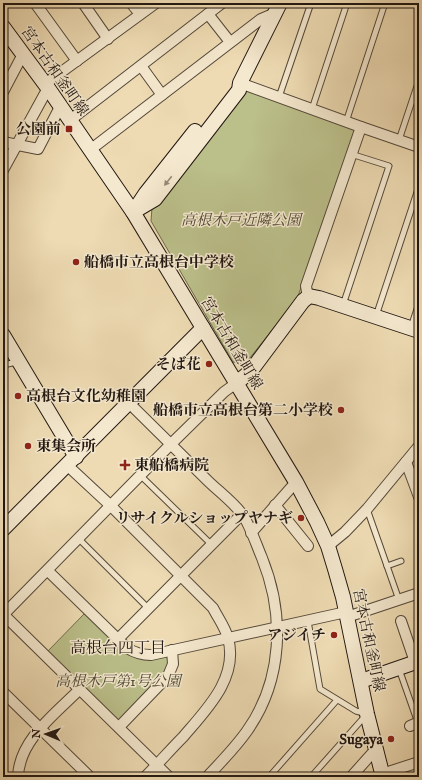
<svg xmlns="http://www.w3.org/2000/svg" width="422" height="780" viewBox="0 0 422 780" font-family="'IM FELL English','Noto Serif JP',serif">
<rect width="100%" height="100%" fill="#eedbb3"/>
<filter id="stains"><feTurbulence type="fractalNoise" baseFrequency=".005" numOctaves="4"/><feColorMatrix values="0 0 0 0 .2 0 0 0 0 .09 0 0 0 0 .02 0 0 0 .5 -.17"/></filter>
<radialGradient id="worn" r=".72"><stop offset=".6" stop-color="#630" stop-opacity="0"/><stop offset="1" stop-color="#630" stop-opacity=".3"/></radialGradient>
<g fill="#bbbf8a" stroke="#6e6b4e">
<path d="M245,90L356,129L297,299L245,364L233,362L151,221L152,208Z"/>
<path d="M85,613L120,647L167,655L171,658L170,669L121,721H117L47,652Z"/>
</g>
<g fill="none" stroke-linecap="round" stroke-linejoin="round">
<defs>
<g id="lane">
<path d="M279,97L311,3"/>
<path d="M312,109L347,3"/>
<path d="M346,122L385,3"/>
<path d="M399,140L419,80"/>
<path d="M343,305L389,166L351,154"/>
<path d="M376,316L419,186"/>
<path d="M411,327L419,303"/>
<path d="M3,365L17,362"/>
<path d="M141,476L212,545"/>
<path d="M367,509L399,600"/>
<path d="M79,539L149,609"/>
<path d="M387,566L401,561"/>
<path d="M308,621L320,689L356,711L367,714L311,777"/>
<path d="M399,669L418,723"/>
<path d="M269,777L337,700"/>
</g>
<g id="street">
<path d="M35,3L77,61"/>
<path d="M83,3L108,39"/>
<path d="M131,3L140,14"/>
<path d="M208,14L230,42"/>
<path d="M141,66L162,95"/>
<path d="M240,83L361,127L419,147"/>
<path d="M45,84L156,3"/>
<path d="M3,92L23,54"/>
<path d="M69,121L222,3"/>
<path d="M3,142L38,149L60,107"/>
<path d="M90,150L261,19L275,13"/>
<path d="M3,170L48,88"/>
<path d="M309,296L307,292L306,286L361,127"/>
<path d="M129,403C155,429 181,454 207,480C217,490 233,502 242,514C250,525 256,544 262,558C285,615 283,680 247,731C235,748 221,762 207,777"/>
<path d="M406,462L419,497"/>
<path d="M68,466L111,506L213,608C218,618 225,627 228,638C239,678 206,710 183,737C170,750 158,764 145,777"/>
<path d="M275,505L308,546"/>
<path d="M251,533L296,482"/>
<path d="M328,546L345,532L367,509L419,446"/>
<path d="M48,571L127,648C135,653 142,655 151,655L346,612"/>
<path d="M3,614L169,777"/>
<path d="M3,615L171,444L224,392L235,384"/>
<path d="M347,617L419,593"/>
<path d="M401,621L415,662"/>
<path d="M118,639L242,514"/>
<path d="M3,692L90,777"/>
<path d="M410,726L419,722"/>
<path d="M119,727L168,676L173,664L172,650"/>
<path d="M382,774L419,762"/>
<path d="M18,777C19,740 55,714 80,689"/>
<path d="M351,777L376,749"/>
</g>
<g id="secondary">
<path d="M3,27L48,88L133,212L296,482L317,522L328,546L335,569L343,597L367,714L383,777"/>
<path d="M136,208L146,193L195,131"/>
<path d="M133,212L155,199L239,90L240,83L280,3"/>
<path d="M3,335L76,457"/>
<path d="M235,384L250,372L303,301L309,296L319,298L419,331"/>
<path d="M3,529L203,328"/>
<path d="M361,681L419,661"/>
</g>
</defs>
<use href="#lane" stroke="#54483a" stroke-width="7"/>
<use href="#street" stroke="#54483a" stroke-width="12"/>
<use href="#secondary" stroke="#211711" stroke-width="16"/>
<use href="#lane" stroke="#f4e8ce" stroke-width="5"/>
<use href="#street" stroke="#f4e8ce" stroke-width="10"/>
<use href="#secondary" stroke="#f4e8ce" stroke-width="14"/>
</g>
<defs><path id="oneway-solid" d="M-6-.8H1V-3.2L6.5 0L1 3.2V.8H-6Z"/></defs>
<use fill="#958a79" href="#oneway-solid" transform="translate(168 181) rotate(128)"/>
<g fill="#8f2418" stroke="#f4e8ce" stroke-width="1.5">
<rect x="65" y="125" width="8" height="8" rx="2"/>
<circle cx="76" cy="262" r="4"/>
<circle cx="209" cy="364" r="4"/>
<circle cx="18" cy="396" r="4"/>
<circle cx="341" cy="410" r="4"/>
<circle cx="28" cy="446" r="4"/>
<path d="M123 459h4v4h4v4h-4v4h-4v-4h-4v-4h4z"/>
<circle cx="301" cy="518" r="4"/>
<circle cx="334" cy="635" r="4"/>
<circle cx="391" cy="739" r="4"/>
</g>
<g text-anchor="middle" stroke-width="3" stroke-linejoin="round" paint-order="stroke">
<g font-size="15" fill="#211711" stroke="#f4e8ce">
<text transform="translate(55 71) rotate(55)" y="5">宮本古和釜町線</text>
<text transform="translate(232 343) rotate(59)" y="5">宮本古和釜町線</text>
<text transform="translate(369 640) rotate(78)" y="5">宮本古和釜町線</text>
</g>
<g font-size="15" font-weight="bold" fill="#211711" stroke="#f4e8ce" text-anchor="end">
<text x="61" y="134">公園前</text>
<text x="84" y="267" text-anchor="start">船橋市立高根台中学校</text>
<text x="201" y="369">そば花</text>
<text x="26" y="401" text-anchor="start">高根台文化幼稚園</text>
<text x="333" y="415">船橋市立高根台第二小学校</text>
<text x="36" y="451" text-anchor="start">東集会所</text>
<text x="134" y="470" text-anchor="start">東船橋病院</text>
<text x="293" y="523">リサイクルショップヤナギ</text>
<text x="326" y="640">アジイチ</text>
<text x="383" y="744">Sugaya</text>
</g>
<g font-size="15" font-style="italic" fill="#4f4935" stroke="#f4e8ce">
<text x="241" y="225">高根木戸近隣公園</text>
<text x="118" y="686">高根木戸第1号公園</text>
</g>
<g font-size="16" fill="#211711" stroke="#f4e8ce">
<text x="118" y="653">高根台四丁目</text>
</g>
</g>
<rect width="422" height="780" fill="none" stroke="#eedbb3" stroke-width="16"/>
<rect x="4" y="4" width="414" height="772" fill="none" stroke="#211711" stroke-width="2"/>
<rect x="8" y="8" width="406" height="764" fill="none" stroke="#211711"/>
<g transform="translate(46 734) rotate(272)" stroke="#f4e8ce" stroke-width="3" paint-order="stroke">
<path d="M0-3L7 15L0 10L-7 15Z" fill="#211711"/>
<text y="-6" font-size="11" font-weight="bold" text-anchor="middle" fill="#211711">N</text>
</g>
<rect width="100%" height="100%" filter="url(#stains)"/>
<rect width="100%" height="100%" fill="url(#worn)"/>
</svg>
